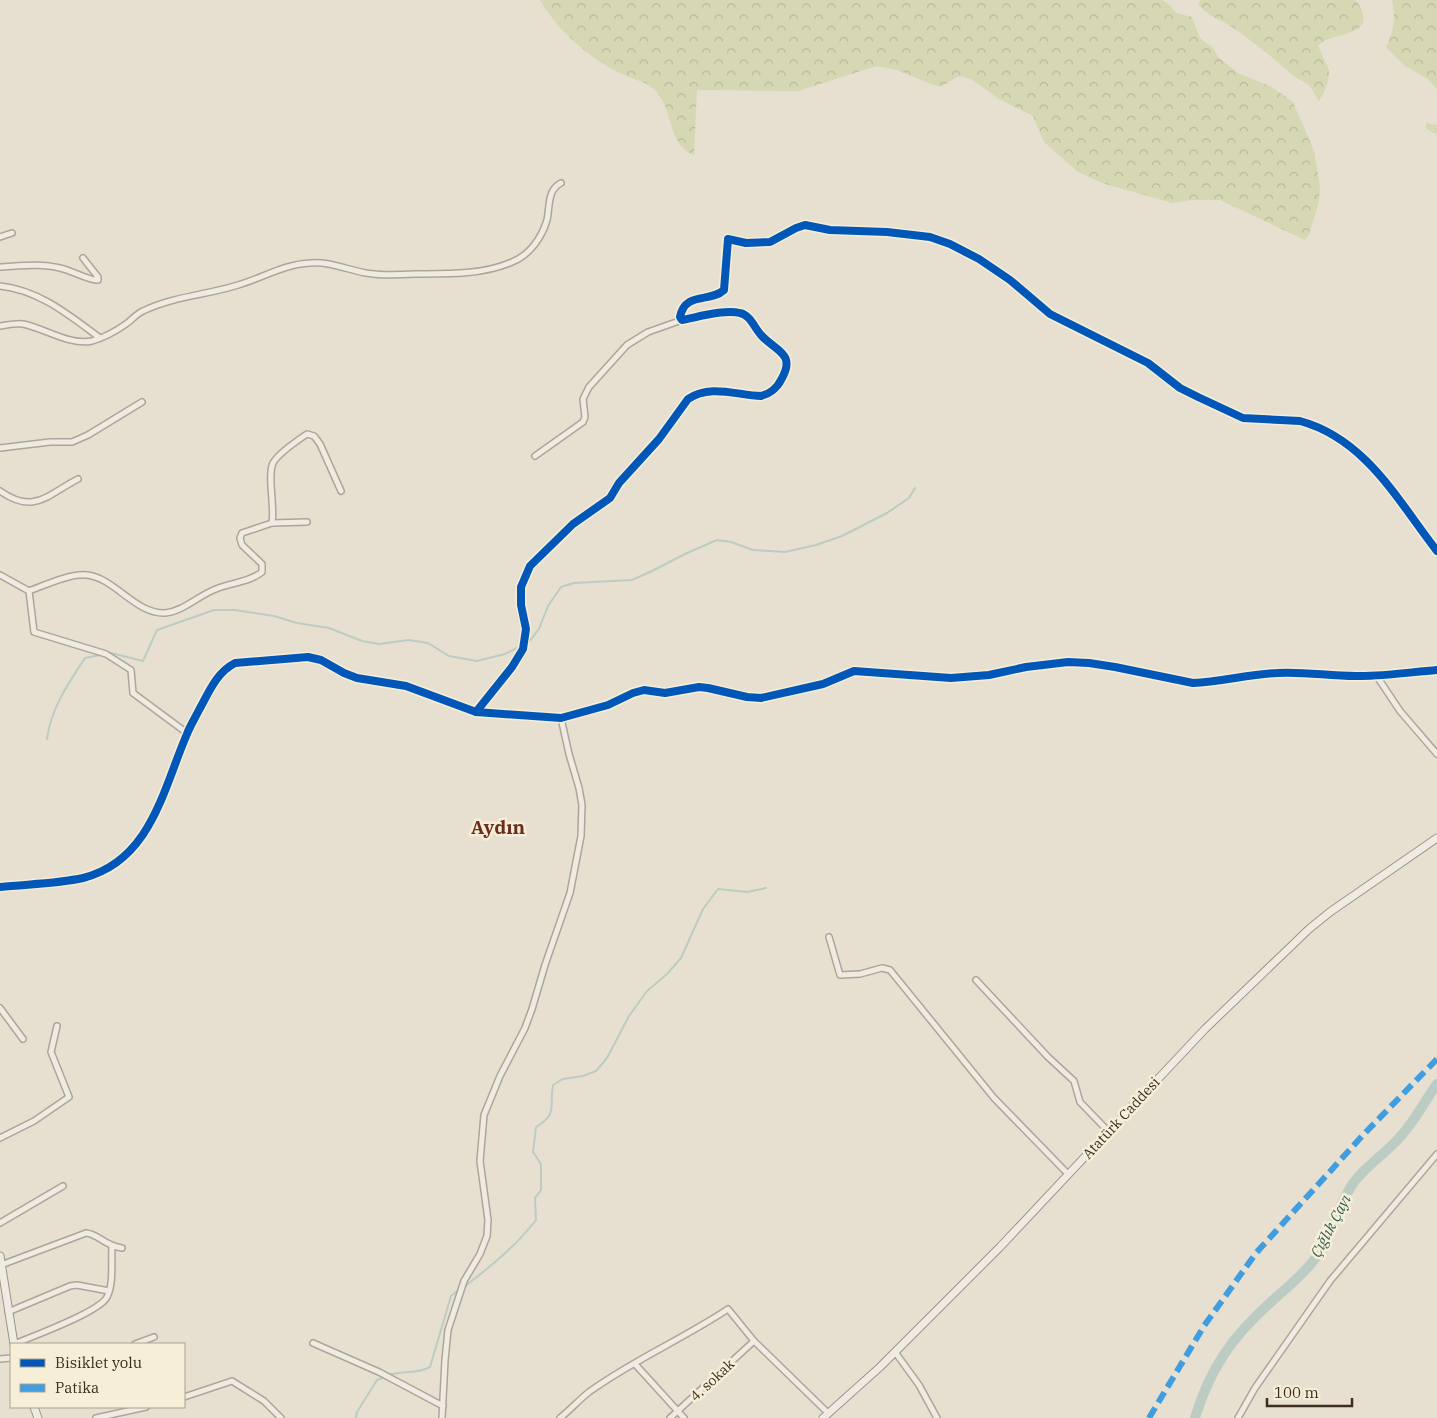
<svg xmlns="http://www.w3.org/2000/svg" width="1437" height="1418" viewBox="0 0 1437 1418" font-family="'IBM Plex Serif',serif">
<defs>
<pattern id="forest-crowns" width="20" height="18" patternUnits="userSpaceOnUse" patternTransform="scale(1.25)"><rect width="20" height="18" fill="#d6d7b3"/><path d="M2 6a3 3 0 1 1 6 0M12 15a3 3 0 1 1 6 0" fill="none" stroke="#b9b99a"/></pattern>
</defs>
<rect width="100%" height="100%" fill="#e7e0d1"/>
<g fill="url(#forest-crowns)">
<path d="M540,0H1162L1170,5L1176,13L1192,17L1200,38L1213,48L1219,58L1238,73L1270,86L1293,102L1314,151L1320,186L1319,202L1309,234L1305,240L1220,200H1193L1172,203L1102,183L1078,172L1044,142L1033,116L999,99L971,79L959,76L942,86L933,85L897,70L877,66L798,91L697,90L694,155C668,146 673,109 656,91C647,81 633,80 622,74C592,61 555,28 540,0Z"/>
<path d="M1200,0H1356C1383,40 1330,30 1318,46L1329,70C1329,82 1325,92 1319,101L1309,85L1295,77L1269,55L1241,33L1227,24L1210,15L1198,5Z"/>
<path d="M1392,0H1437V89L1428,79L1405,66L1386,47C1394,30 1396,19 1392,0Z"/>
<path d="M1426,123L1437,125V135L1426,128Z"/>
</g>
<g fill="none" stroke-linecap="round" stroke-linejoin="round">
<g stroke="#bcccc2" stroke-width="2">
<path d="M107,653H111L143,661L157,630L214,610H235L274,616L297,623L329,628L362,641L379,644L409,640L428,643L449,656L477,661L505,654L529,642L539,629L548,606L561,587L574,583L632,580L650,572L687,553L717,540L731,542L753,550L785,552L816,545L842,536L887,513L909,498L915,488"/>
<path d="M47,739C51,708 68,684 85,658L100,655"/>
<path d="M464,1287C491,1266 515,1247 536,1220L535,1198L541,1190V1164L533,1152L536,1127C558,1114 549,1108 553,1085L563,1079L583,1076L596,1071L607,1058L629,1016L647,991L667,974L681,958L703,909L718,889L747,892L766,888"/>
<path d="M389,1375C403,1370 415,1375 430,1367L451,1296L460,1289"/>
<path d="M356,1418L357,1412L377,1380L385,1377"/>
</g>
<path stroke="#bcccc2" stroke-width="10" d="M1195,1418C1210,1368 1232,1337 1271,1302C1286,1288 1302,1276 1314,1260C1332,1236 1337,1206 1354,1182C1367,1165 1386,1153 1400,1137C1415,1121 1424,1102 1437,1084"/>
<defs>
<g id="street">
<path d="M0,237L12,233"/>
<path d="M0,267C20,266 40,263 60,268C71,270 89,281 98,280V277L83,258"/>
<path d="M0,286C39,290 69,315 100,338"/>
<path d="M0,326C7,325 15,323 23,324C44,328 70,346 92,341C103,338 116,331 126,324C132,320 136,314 143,311C174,296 207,295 238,285C262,278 285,264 310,263C329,261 348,270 366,273C382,276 399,275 415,274C447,274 482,275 512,262C530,255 542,237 547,220C550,207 547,190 561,183"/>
<path d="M0,448L50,442H72L88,435L142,402"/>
<path d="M535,456L583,422L585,417L583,399L589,387L627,345L648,332L682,320"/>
<path d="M0,491C34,515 47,495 78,479"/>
<path d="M272,523C275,506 267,476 273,463C278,454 298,440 307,434L314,436L320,444L341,491"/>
<path d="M0,575L29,591L34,632L106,654L131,670L133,693L187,733"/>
<path d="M29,591C45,585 71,573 87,575C115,578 135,614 165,613C184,611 199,595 216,589C230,583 250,582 262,572V564L242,545L240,538L242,533L272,523L307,522"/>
<path d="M1376,675L1400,711L1437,754"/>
<path d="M476,712L512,667L523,649L526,629L521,605V587L530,566L573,524L610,498L619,483L659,439L688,399C710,384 736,395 761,396C769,394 777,388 781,380C797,353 775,351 761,335C754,327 750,315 740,313C725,309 698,317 682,320L680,317C685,291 710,303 724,290L728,239L746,243L770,242L796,228L805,225L830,230L887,232L930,237L950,244L979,259L1010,280L1050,314L1148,363L1180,388L1198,397L1243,418L1300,421C1366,439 1398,501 1437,551"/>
<path d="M0,887C27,884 56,884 83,878C151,861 163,789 187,734C190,726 195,718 199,710C209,692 216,673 235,663L308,657L321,660L344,673L357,678L406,686L476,712L561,718L608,705L633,693L644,690L665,693L699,687L708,688L747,697L761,698L823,684L854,671L951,678L989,675L1026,667L1068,662L1089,663L1115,667L1193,683C1221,682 1249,674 1277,673C1305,671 1333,677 1361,676C1386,676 1412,672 1437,670"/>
<path d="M829,937L840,975L860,974L882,968L890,970L994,1098L1068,1174"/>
<path d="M976,980L1048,1057L1074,1081L1080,1102L1108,1131"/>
<path d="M0,1008L23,1039"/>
<path d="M0,1138L34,1121L69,1097L51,1052L57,1026"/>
<path d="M0,1223L63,1186"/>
<path d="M1,1265L86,1233C99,1234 104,1246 122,1248"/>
<path d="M8,1312L70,1286L77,1285L109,1291"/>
<path d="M313,1343L379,1372L443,1406"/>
<path d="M14,1344C31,1337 100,1312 107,1297C114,1283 111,1262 112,1247"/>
<path d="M135,1344L154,1337"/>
<path d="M895,1352L919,1385L937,1418"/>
<path d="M0,1359L11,1358"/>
<path d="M635,1364L684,1418"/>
<path d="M184,1397L232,1381L264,1401L281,1418"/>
<path d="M96,1418L146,1407"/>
<path d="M442,1418L445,1360L448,1330L464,1281L480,1254L487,1236L488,1220L480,1161L484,1115L500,1076L525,1028L532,1009L545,965L570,893L581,836L582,805L579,788L569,754L561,718"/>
<path d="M560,1418C570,1410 579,1400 589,1392C633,1360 683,1339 728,1309L754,1341L828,1413"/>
<path d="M670,1418L754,1341"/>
<path d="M1238,1418L1255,1388L1330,1281L1437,1154"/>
</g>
<g id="secondary">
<path d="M0,1256L14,1344"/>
<path d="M34,1407L38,1418"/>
<path d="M823,1418L880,1367L1000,1247L1205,1029L1309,929L1330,912L1437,838"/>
</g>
</defs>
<use href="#street" stroke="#ada599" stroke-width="8"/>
<use href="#secondary" stroke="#9c958a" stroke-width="9"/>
<use href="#street" stroke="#efebe3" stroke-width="5"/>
<use href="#secondary" stroke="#efebe3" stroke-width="7"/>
<path stroke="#3f9de0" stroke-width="6" stroke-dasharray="12 6" stroke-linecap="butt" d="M1149,1418L1204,1326L1256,1253L1364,1134L1437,1059"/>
<defs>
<g id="cycleway">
<path d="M476,712L512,667L523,649L526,629L521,605V587L530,566L573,524L610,498L619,483L659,439L688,399C710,384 736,395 761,396C769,394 777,388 781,380C797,353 775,351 761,335C754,327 750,315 740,313C725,309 698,317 682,320L680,317C685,291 710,303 724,290L728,239L746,243L770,242L796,228L805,225L830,230L887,232L930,237L950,244L979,259L1010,280L1050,314L1148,363L1180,388L1198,397L1243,418L1300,421C1366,439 1398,501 1437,551"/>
<path d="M0,887C27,884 56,884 83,878C151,861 163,789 187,734C190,726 195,718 199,710C209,692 216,673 235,663L308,657L321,660L344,673L357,678L406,686L476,712L561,718L608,705L633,693L644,690L665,693L699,687L708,688L747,697L761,698L823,684L854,671L951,678L989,675L1026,667L1068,662L1089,663L1115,667L1193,683C1221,682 1249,674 1277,673C1305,671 1333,677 1361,676C1386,676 1412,672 1437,670"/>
</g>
</defs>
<use href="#cycleway" stroke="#f7eed8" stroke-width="11"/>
<use href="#cycleway" stroke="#0057b8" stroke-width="8"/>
</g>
<g text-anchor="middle" stroke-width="5" stroke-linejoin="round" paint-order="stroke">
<g font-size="14" fill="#3d2e20" stroke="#f7eed8">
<text transform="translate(1121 1118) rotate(-47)" y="5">Atatürk Caddesi</text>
<text transform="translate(712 1380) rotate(-43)" y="5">4. sokak</text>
</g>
<g font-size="15" font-style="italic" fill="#2f5d5a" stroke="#f7eed8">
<text transform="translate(1331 1226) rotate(-62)" y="5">Çığlık Çayı</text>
</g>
<g font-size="19" font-weight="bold" fill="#6b2e1e" stroke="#f7eed8">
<text x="498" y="834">Aydın</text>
</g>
</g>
<rect x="10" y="1343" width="175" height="65" fill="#f7eed8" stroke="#ada18e"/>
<rect x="20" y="1359" width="25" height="8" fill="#0057b8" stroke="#ada18e"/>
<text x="55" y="1368" font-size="15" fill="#3d2e20">Bisiklet yolu</text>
<rect x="20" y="1384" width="25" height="8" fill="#3f9de0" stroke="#ada18e"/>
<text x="55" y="1393" font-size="15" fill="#3d2e20">Patika</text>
<path d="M1267 1398v8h85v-8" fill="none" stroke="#3d2e20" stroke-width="2.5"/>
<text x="1274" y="1398" font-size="15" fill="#3d2e20" stroke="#f7eed8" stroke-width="4" paint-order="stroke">100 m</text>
</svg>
